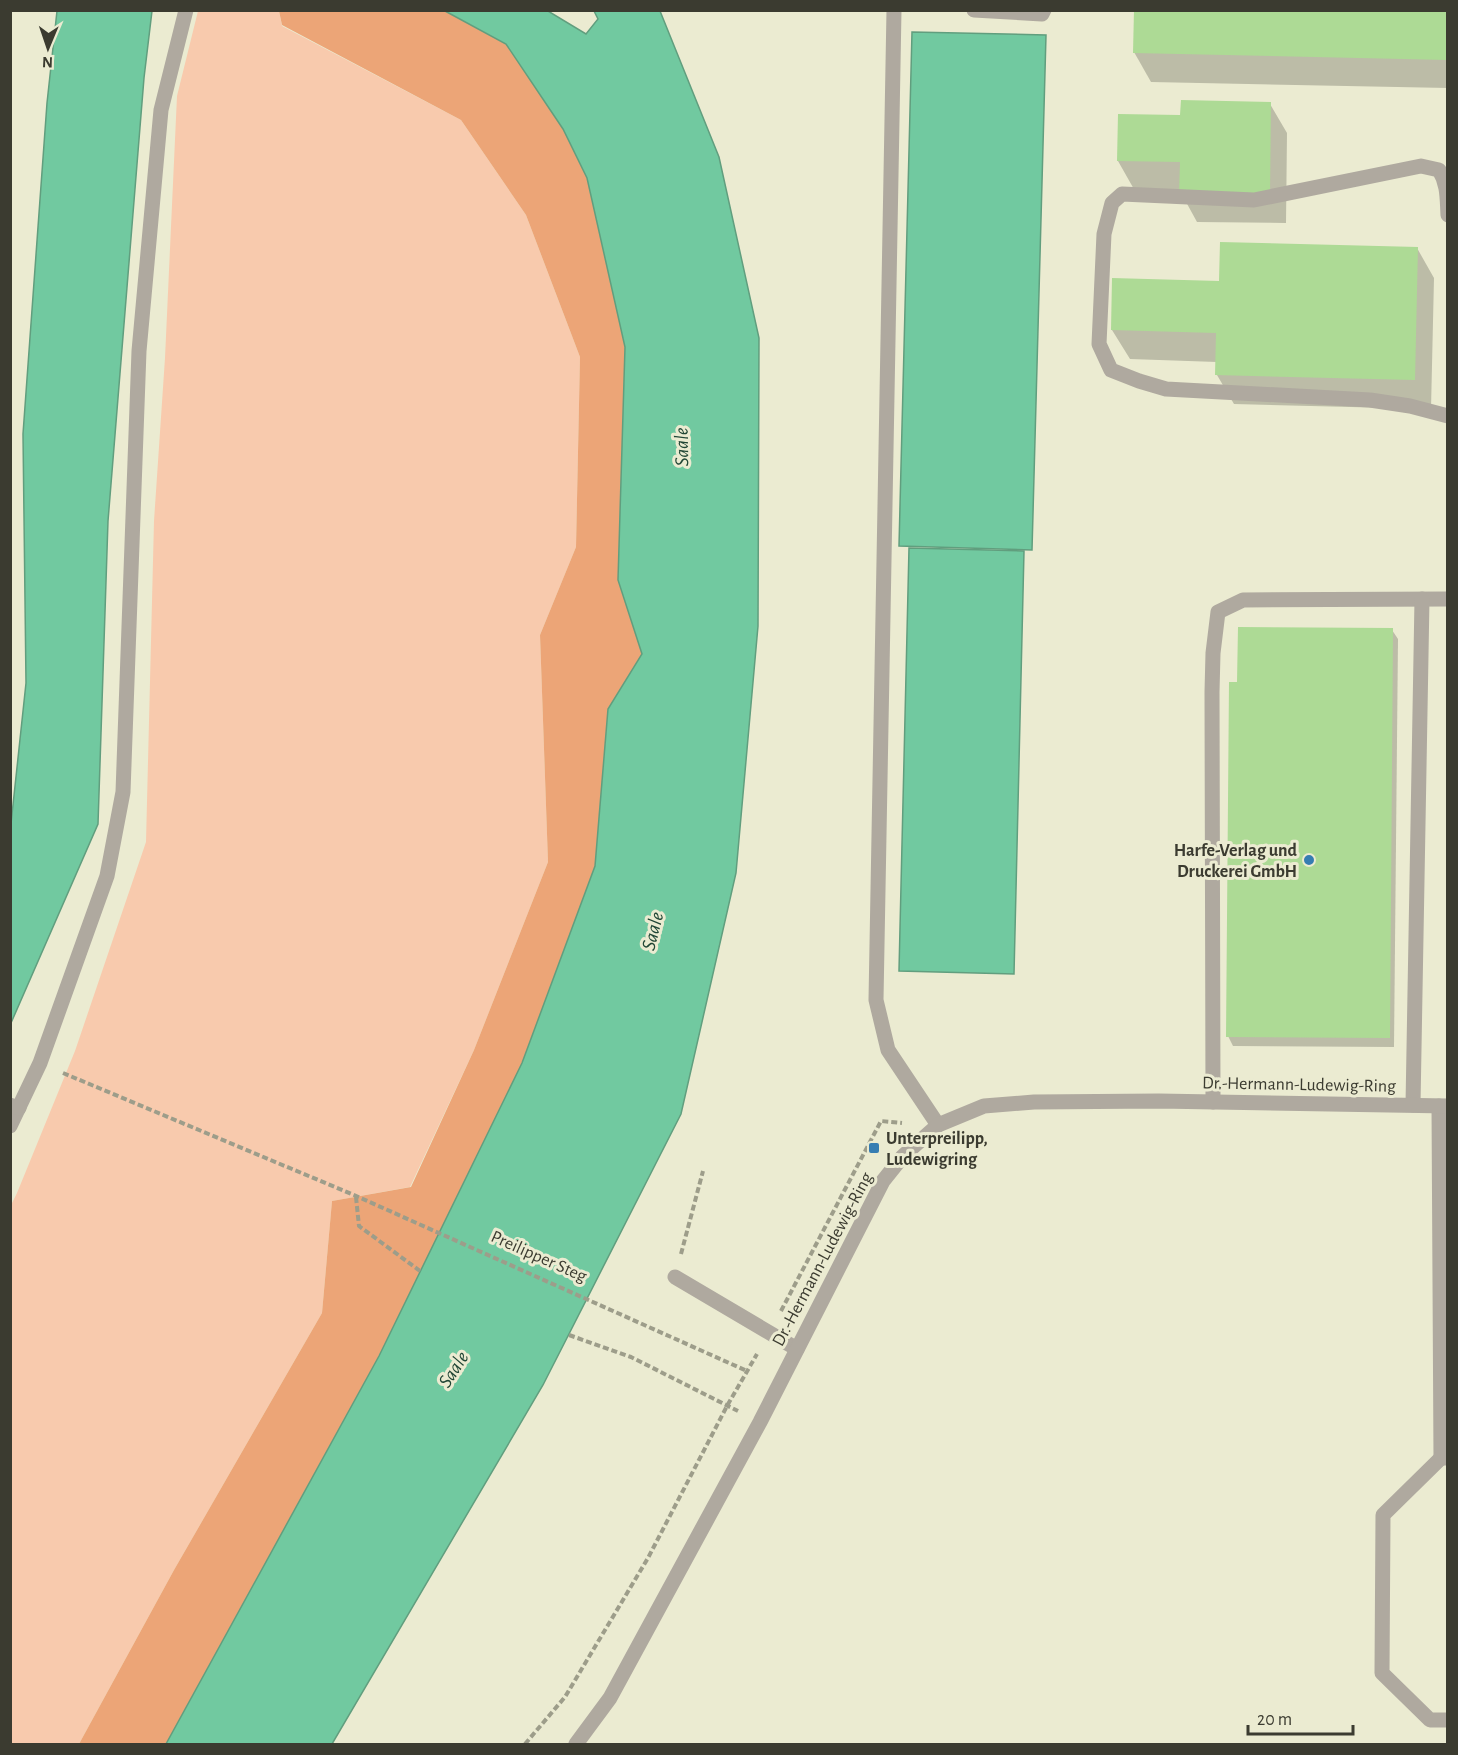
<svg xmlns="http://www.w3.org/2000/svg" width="1458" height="1755" viewBox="0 0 1458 1755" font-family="'Alegreya Sans',sans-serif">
<rect width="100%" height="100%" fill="#ebebd1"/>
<path fill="#f8caad" d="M198,11H279L282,26L461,120L526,215L580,357L576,547L540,635L548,862L474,1050L410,1187L332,1201L322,1313L174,1570L79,1744H11V1205L17,1193L75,1051L146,842L154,521L165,358L177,96Z"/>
<path fill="#eca577" d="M279,11H445L506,44L563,129L587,178L625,347L618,580L642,654L608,709L595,866L523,1063L379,1356L166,1744H79L174,1570L322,1313L332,1201L411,1187L474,1050L548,862L540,635L576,547L580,357L526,215L461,120L282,25Z"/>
<g fill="#71c9a0" stroke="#619e7e" stroke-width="1.5">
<path d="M57,11H152L144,78L108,521L98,824L11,1023L10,833L26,683L23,434L47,103Z"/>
<path d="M445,11H548L586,34L598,19L594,11H660L719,157L759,338L758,626L736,873L681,1114L543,1385L332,1744H166L379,1356L522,1063L595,866L608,709L642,654L618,580L625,347L587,178L563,129L506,44Z"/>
<path d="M912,32L1046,35L1032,550L899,546Z"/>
<path d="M909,548L1024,551L1014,974L899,971Z"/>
</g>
<g fill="#0003">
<path d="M1448,10V88L1151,82L1134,52Z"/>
<path d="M1270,104L1287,133L1286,223L1197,222L1180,191H1135L1118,161L1119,115L1182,116Z"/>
<path d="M1417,248L1434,278L1431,409L1234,404L1217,375V362L1130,359L1112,330Z"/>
<path d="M1392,630L1398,639L1394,1047L1233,1046L1228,1036L1239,684Z"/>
</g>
<g fill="#adda95">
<path d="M1134,10H1448V60L1133,53Z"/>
<path d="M1181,100L1271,102L1270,194L1179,193L1180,162L1117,161L1118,114L1180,115Z"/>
<path d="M1220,242L1418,247L1415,380L1215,375L1216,333L1111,330L1112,278L1219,281Z"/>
<path d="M1238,627L1393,628L1390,1038L1226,1037L1229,682H1237Z"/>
</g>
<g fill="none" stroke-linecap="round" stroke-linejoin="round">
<g stroke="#9d9d8a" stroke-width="4" stroke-dasharray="6 3" stroke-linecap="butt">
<path d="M63,1073L354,1195L747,1371"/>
<path d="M356,1197L359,1226L420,1271"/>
<path d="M681,1254L703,1171"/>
<path d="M781,1311L881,1121L902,1123"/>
<path d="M569,1335L631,1357L738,1411"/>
<path d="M525,1744L565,1697L648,1558L727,1406L757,1354"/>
</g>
<g stroke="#afa99f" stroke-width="15">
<path d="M894,10L876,1000L888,1050L938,1125"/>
<path d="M974,10L1042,14L1044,10"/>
<path d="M1448,215C1447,199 1448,184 1439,170L1421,166L1254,200L1122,194L1112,203L1104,234L1099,344L1111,370L1139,381L1166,389L1370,400L1410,406L1448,416"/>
<path d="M1213,1102L1212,692L1213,653L1218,612L1243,600L1448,599"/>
<path d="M1413,1105L1422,599"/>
<path d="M1439,1106L1441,1458H1448"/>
<path d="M10,1126L40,1063L107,876L123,792L139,351L161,110L186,10"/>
<path d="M675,1277L797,1349"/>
<path d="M1441,1458L1383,1515L1382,1673L1430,1720H1448"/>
</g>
<g stroke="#afa99f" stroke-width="15">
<path d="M10,1105L19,1108"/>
<path d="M576,1744L610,1698L760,1422L883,1181L903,1156L938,1125L984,1106L1034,1102L1159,1101L1448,1106"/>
</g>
</g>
<g fill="#367db2" stroke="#ebebd1" stroke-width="2">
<circle cx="1309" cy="860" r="6"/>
<rect x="868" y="1142" width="12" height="12" rx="3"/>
</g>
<g text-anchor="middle" stroke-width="6" stroke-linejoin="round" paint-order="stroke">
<g font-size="18" font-weight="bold" fill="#3b3b30" stroke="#ebebd1" text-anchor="end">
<text x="1297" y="856">Harfe-Verlag und<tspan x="1297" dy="21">Druckerei GmbH</tspan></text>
<text x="886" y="1144" text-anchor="start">Unterpreilipp,<tspan x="886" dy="21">Ludewigring</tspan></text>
</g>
<g font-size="18" fill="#3b3b30" stroke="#ebebd1">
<text transform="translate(1299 1084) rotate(1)" y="6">Dr.-Hermann-Ludewig-Ring</text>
<text transform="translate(539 1256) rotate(24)" y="6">Preilipper Steg</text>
<text transform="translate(822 1259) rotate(-62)" y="6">Dr.-Hermann-Ludewig-Ring</text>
</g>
<g font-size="20" font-style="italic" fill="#204635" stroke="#ebebd1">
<text transform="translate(681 447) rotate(-91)" y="7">Saale</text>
<text transform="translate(652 931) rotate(-76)" y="7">Saale</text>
<text transform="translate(453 1369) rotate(-57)" y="7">Saale</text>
</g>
</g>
<rect width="1458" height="1755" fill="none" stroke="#3b3b30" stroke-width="24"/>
<g transform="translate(48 48) rotate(182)" stroke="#ebebd1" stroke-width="4.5" paint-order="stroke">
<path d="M0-4.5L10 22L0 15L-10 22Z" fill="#3b3b30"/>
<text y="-9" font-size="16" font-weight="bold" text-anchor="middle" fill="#3b3b30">N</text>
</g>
<path d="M1248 1725v9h105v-9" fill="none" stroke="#3b3b30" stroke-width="3"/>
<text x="1257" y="1725" font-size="18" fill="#3b3b30" stroke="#ebebd1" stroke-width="4.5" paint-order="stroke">20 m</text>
</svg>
